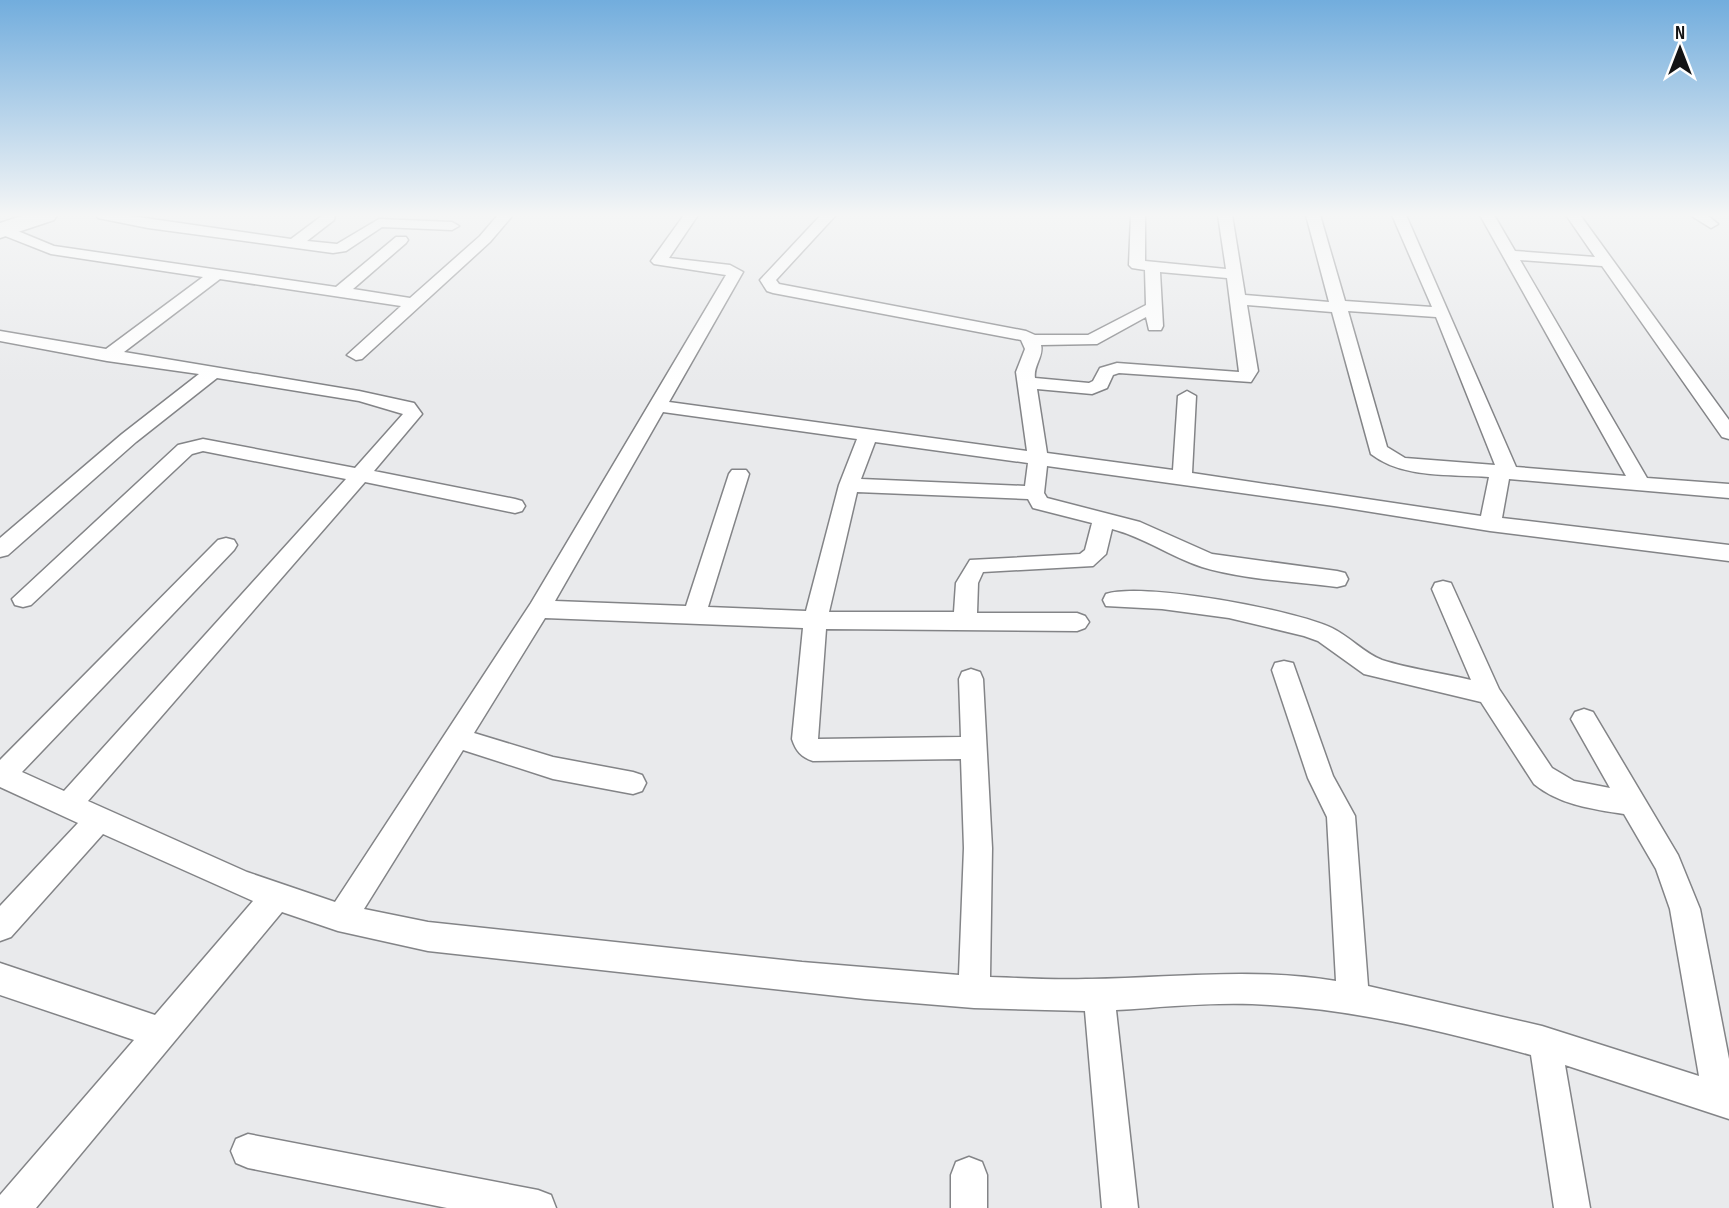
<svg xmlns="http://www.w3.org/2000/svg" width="1729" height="1208" viewBox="0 0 1729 1208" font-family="'Sofia Sans Condensed',sans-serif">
<rect width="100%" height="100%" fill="#e9eaec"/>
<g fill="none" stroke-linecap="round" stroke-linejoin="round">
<defs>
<g id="minor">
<path d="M96,215H124L291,239L323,215H335L334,220L307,241L337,244L379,219L452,222L459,226L452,230L382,227L346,251L333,253L148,228L98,218Z"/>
<path d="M498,215H513L490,242L362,359L356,360L347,355L401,306L220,279L124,352L359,391L414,403L422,414L374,471L515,499L522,501L525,506L522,511L515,513L365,482L88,801L247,872L335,902L531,603L726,275L654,264L651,261L684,215H698L669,258L730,265L743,272L669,402L1027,451L1016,372L1025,349L1021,340L773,293L767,291L760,280L821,215H836L776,280L779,284L1026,331L1035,335H1088L1146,305L1145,270L1132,268L1129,265L1131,215H1145V261L1226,269L1218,215H1232L1245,295L1329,302L1306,215H1320L1345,301L1432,307L1392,215H1406L1516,467L1626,476L1480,215H1494L1515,251L1595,257L1566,215H1580L1729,420V439L1722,437L1602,266L1520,260L1647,478L1729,484V498L1509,479L1502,518L1729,545V561L1490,531L1334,506L1047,466L1044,493L1047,498L1140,522L1212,554L1337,571L1345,573L1348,579L1345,585L1337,587C1293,581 1245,580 1202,567C1171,557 1144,537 1112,529L1106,554L1093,566L983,572L978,583L977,613H1077L1085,616L1089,622L1085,628L1077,631L826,629L818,739L961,737L959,679L962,672L971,669L980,672L983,679L992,848L990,977C1022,978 1054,980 1086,979C1170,978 1252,967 1336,981L1327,817L1308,778L1272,670L1275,663L1284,661L1293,663L1333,776L1355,816L1368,986L1542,1026L1699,1076L1670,909L1656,869L1624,814C1592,809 1560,805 1534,784L1481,702L1364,674L1318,641L1304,636L1229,618L1162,609L1106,606L1103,600L1106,594C1145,582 1294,610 1332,628C1349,636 1364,653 1382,660C1410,669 1442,673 1471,680L1432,589L1435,583L1443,581L1451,583L1499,689L1552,768L1574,781L1610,788L1571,719L1575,712L1584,709L1593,712L1678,855L1700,909L1729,1059V1119L1565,1065L1590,1208H1554L1531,1055C1446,1032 1358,1010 1270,1005C1219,1001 1167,1007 1116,1010L1138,1208H1102L1085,1011L974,1008L865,999L428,951L338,931L282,912L36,1208H0V1195L134,1040L0,995V963L155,1015L253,901L103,834L11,937L0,941V906L78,823L0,787V760L218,540L226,538L234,540L237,545L234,550L22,772L64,791L346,479L203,451L192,454L31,605L23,607L15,605L12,599L178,445L203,439L355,468L403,414L359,401L217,378L136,442L8,555L0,557V538L122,434L199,374L107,361L0,341V331L106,349L203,277L51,254L0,234V226L8,227L54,246L336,287L396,237H406L408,240L406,243L353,289L410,298L480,236ZM1160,272L1227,278L1239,372L1117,363L1100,368L1093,381L1089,383L1035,378C1033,366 1044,356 1041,345L1097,344L1146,317L1149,330H1161L1163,326ZM1247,305L1332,312L1371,454C1403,479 1451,474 1489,477L1481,516L1192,473L1196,396L1187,391L1178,396L1173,470L1047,453L1037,389L1092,394L1107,388L1113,375L1119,373L1251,382L1258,371ZM1348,311L1436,317L1495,465L1405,458L1387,447ZM663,412L857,439L839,485L806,611L708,607L749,474L746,470H732L729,474L686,606L555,601ZM875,442L1028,463L1025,486L861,479ZM857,492L1028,499L1033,508L1092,523L1085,550L1080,554L970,560L956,583L954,612H829ZM545,618L803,628L792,739C796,751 801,757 813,761L961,759L964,848L959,975L802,962L428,922L364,909L463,750L553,779L633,794L642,791L646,783L642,775L633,772L553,757L474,733Z"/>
<path d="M1690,215H1707L1718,224L1711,228Z"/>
<path d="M248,1134L538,1190L551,1195L556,1208H447L248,1168L236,1163L231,1151L236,1139Z"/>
<path d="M969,1157L982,1162L987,1175V1208H951V1175L956,1162Z"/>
</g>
<path id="primary" d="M24,215H57L54,220L0,238V223Z"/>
</defs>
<use href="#minor" stroke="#838487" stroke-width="3"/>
<use href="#primary" stroke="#838487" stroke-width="3"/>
<use href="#minor" fill="#fff" fill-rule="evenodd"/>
<use href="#primary" fill="#fff" fill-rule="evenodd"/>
</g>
<linearGradient id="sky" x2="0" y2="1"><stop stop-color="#72addd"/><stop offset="0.56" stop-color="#f5f6f6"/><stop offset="1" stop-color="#f5f6f6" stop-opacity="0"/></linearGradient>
<rect width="1729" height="384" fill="url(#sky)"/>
<g transform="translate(1680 49)" stroke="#ffffff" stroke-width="5" paint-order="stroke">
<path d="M0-5L12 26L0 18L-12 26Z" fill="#131314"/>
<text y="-10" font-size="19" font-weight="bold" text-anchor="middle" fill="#131314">N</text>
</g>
</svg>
